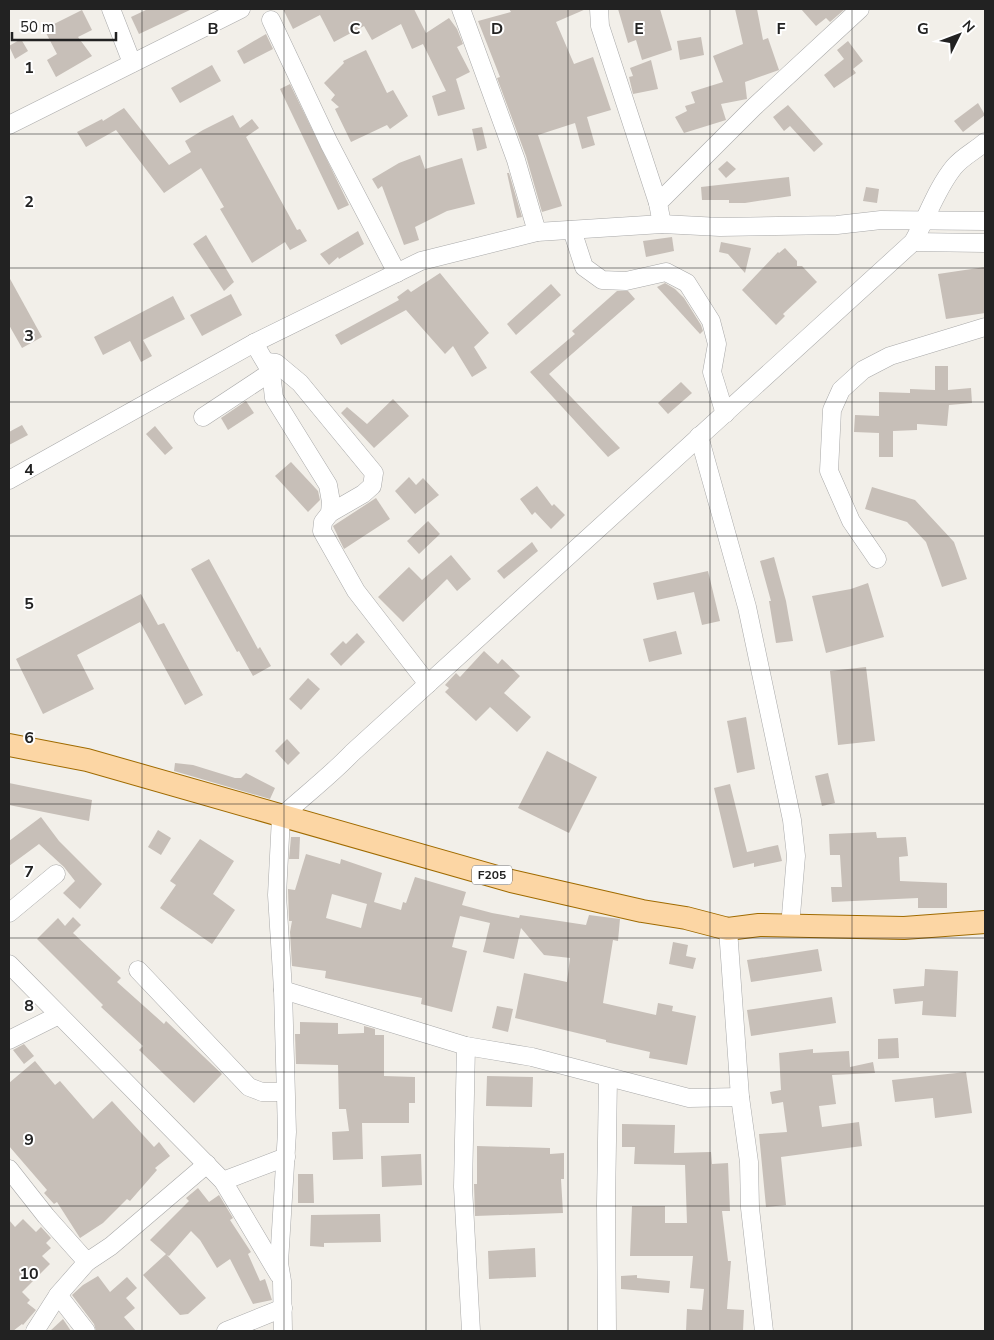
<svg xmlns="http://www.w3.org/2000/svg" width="994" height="1340" viewBox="0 0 994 1340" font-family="'Nunito Sans',sans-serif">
<rect width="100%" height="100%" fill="#f2efe9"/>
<g fill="#c7bfb8" fill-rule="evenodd">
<path d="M148,9H192L139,34L131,17Z"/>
<path d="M283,9H414L426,33L449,18L457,29L463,44L457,47L470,72L456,79L465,109L438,116L432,96L446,91L423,44L412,49L401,24L372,40L364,26L334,42L320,15L293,29Z"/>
<path d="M509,9H586L556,22L574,64L593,57L611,110L587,117L595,145L582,149L575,123L538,135L562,206L542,212L526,156L497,78L500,77L478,21L511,12Z"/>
<path d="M618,9H660L672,50L642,60L636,40L628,43Z"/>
<path d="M735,9H757L763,40L768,38L779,70L745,82L747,99L721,104L726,120L684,133L675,117L687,111L685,106L695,103L691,92L723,82L713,56L743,44Z"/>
<path d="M801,9H845L830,22L826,18L816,26Z"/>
<path d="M82,10L92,30L78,37L92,56L56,77L47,60L57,54L44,29Z"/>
<path d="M266,34L273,49L244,64L237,51Z"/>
<path d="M701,37L704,55L680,60L677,41Z"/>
<path d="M21,39L28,51L15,59L9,46Z"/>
<path d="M848,41L863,61L853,69L856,73L834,88L824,75L844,59L837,50Z"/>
<path d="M366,50L387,93L393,90L408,116L390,129L387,125L351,142L335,109L339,107L331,100L335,95L324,83L344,63L343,61Z"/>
<path d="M651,60L658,89L633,94L629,77L633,76L630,68Z"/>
<path d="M212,65L221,81L180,103L171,88Z"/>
<path d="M290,84L349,205L338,210L280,89Z"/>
<path d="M978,103L985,115L963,132L954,121Z"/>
<path d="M788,105L823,144L814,152L790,126L784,131L773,117Z"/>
<path d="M124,108L169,165L191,152L185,141L203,130L233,115L240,128L252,119L259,128L246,137L297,230L300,229L307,241L290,250L285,242L252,263L220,209L224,207L201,168L164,193L116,130L86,147L77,132L102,119L103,121Z"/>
<path d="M482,127L487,148L477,151L472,129Z"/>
<path d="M420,155L425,169L462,158L475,204L447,211L415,227L419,240L404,245L382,186L378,189L372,179L399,163Z"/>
<path d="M727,161L736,169L726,178L718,169Z"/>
<path d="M507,173H509L522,217L517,218Z"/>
<path d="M789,177L791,196L745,203H729V200H702L701,187Z"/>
<path d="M866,187L879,189L877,203L863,201Z"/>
<path d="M358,231L364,244L339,259L338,257L329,265L320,254Z"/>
<path d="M206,235L234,282L224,291L193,244Z"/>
<path d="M672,237L674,251L646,257L643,241Z"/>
<path d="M721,242L751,248L745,273L728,254L719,252Z"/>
<path d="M785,248L797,261V266H802L817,282L783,314L785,316L776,325L742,290L778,252L779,253Z"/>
<path d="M985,267V313L946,319L938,274Z"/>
<path d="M440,273L489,333L474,347L487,368L472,377L453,346L445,354L406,310L341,345L335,335L399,300L397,297L408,289L411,292Z"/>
<path d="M9,277L42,337L22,348L9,325Z"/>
<path d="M665,283L675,289L684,298L701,325L703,331L700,334L657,287Z"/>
<path d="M551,284L561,295L516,335L507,324Z"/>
<path d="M617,291H628L635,299L549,374L620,448L608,457L530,372L575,334L572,331Z"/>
<path d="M231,294L242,315L202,336L190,315Z"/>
<path d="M173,296L185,319L143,340L152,356L141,362L130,341L103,355L94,337Z"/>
<path d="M935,366H948V390L971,388L972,403L949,405L947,426L917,424V430L893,431V457H879V433L854,432L855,415L879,416V392L910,393V389L935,390Z"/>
<path d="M681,382L692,393L668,414L658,403Z"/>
<path d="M393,399L409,416L374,448L341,413L347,407L367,424Z"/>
<path d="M246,401L254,413L228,430L221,418Z"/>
<path d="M22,425L28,435L9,445V432Z"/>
<path d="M155,426L173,448L165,455L146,434Z"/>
<path d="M291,462L318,491L320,500L308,512L275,476Z"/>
<path d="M409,477L416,485L423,478L439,495L415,514L395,491Z"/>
<path d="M537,486L552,506L554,504L565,515L551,529L535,512L532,515L520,499Z"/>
<path d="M872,487L915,500L954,542L967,579L942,587L926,542L907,522L865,509Z"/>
<path d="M376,498L390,519L344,549L333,526Z"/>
<path d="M428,521L440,534L419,554L407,541Z"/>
<path d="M532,542L538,551L504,579L497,571Z"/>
<path d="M451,555L471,579L457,591L447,579L403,622L378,597L409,567L422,580Z"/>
<path d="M774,557L786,601L793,641L776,643L769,601H771L760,561Z"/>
<path d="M209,559L258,649L260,647L271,666L253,676L239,651L237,652L191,569Z"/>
<path d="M708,571L720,621L702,625L694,592L657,600L653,583Z"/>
<path d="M868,583L884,637L826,653L812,596L851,589Z"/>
<path d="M141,594L158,625L164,623L203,695L185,705L140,622L77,655L94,689L43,714L16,659Z"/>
<path d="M676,631L682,654L649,662L643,639Z"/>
<path d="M357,633L365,642L341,666L330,654L343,641L346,644Z"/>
<path d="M484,651L498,664L502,659L520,676L504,693L531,717L517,732L490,707L476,721L445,692L449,688L445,685L456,673L460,677Z"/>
<path d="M866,667L875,741L838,745L830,671Z"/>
<path d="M308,678L320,689L301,710L289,699Z"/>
<path d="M746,717L755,769L737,773L727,721Z"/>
<path d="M287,739L300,753L288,765L275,751Z"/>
<path d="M547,751L597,777L569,833L518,808Z"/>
<path d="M175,763L193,765L235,778H241L246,773L275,788L270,799L174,771Z"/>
<path d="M828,773L835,803L822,806L815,776Z"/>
<path d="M9,783L92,800L89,821L9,805Z"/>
<path d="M730,784L747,852L778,845L782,861L754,867V863L733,868L714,788Z"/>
<path d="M41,817L59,841L102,884L80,909L63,893L75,881L64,867L39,844L9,866V841Z"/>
<path d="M158,830L171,838L161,855L148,847Z"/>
<path d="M876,832L877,838L906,837L908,856L899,857L900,881L947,883V908H918V898L832,902L831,887H842L840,855H830L829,834Z"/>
<path d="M291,837H300L299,859H289Z"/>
<path d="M200,839L234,861L213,894L235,910L212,944L160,908L176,885L170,881Z"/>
<path d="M306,854L340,864L341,859L382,873L374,902L401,910L403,902L406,903L415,877L466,892L462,905L492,913L519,918L520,915L586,925L589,915L620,919L618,941L613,940L603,1003L656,1015L658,1003L673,1006L672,1011L696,1016L687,1065L649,1058L650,1052L606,1042V1040L515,1018L524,973L567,982L570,958L544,955L521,928L514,959L483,952L490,923L460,916L452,947L467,951L452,1012L421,1004L422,998L325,978L326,971L292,966L290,932L292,921H289L288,889L295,890ZM332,894L367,904L361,928L326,918Z"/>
<path d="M73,917L81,925L73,933L121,978L117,982L164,1024L166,1021L222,1074L194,1103L139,1050L143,1046L101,1007L103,1005L37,939L58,918L65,926Z"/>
<path d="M673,942L688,945L686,956L696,958L693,969L669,964Z"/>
<path d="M818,949L822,971L751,982L747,960Z"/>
<path d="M925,969L958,971L956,1017L922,1015L923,1001L895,1004L893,989L924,986Z"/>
<path d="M832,997L836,1023L751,1036L747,1010Z"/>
<path d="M497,1006L513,1009L508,1032L492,1028Z"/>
<path d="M300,1022L338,1023V1034L364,1033V1026L375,1029V1035H384V1076L415,1077V1103H409V1123H362L363,1159L333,1160L332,1132L349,1131L346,1109H339L338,1065L296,1064L295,1034H300Z"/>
<path d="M898,1038L899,1058L878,1059V1039Z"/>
<path d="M24,1044L34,1056L24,1064L13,1050Z"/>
<path d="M813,1049V1053L849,1051L850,1067L873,1062L875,1073L832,1075L836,1104L819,1106L822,1127L859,1122L862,1146L781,1157L786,1205L766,1207L759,1134L787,1132L783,1102L772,1104L770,1092L781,1090L779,1053Z"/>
<path d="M35,1061L55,1085L60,1081L93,1119L112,1101L154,1147L159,1142L170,1156L155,1168L157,1170L130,1201L127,1199L103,1223L80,1238L57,1202L54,1204L44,1193L47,1190L9,1146V1083Z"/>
<path d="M966,1072L972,1113L935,1118L933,1098L895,1102L892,1080Z"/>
<path d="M487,1076L533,1077L532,1107L486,1106Z"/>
<path d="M622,1124L675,1125L674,1153L711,1152L712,1164L728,1163L730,1211H722L728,1261H731L727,1309L744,1310L743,1331H686L687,1309L702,1310L704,1289L690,1288L693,1256H630L632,1206H665V1223H687L685,1165L634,1164L635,1147H622Z"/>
<path d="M477,1146L550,1148V1154L564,1153V1179H561L563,1213L475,1216L474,1184H477Z"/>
<path d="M421,1154L422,1185L382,1187L381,1156Z"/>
<path d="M298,1174H313L314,1203H298Z"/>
<path d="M198,1188L209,1202L219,1195L233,1218L230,1220L251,1252L248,1254L260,1281L265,1279L272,1300L253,1304L230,1259L217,1268L200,1240L191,1231L169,1256L167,1255L206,1298L188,1314L180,1315L143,1275L166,1254L150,1240L189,1201L186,1198Z"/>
<path d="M380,1214L381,1242L324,1243V1247L310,1246L311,1215Z"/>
<path d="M23,1219L36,1232L41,1227L51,1238L46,1243L51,1248L42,1256L50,1264L22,1292L30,1300L27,1303L36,1310L23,1325L22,1324L13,1331H9V1220L15,1227Z"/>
<path d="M535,1248L536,1277L489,1279L488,1251Z"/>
<path d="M637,1275V1278L670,1281L669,1293L621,1289V1276Z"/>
<path d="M98,1276L110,1292L127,1277L137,1288L126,1298L135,1308L124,1317L136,1331H96L94,1324L72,1295L83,1285Z"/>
<path d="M63,1319L71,1331H50Z"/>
</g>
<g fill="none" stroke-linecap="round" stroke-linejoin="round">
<defs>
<g id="minor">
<path d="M111,9L132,63"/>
<path d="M461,9L516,160L537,232"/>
<path d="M599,9L600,26L658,203"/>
<path d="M271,20L329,143L397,273"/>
<path d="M9,125L241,9"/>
<path d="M662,224L658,203L754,107L860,9"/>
<path d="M572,230L584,267L602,280L626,281L666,272L687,283L711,321L717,344L712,372L725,414"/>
<path d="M913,242L985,243"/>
<path d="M254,343L271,372L274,398L328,485L331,502L330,513L323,522L322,531L356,591L428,684"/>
<path d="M267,362L276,363L300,383L374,473L372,486L363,494L330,513"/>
<path d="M203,417L271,372"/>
<path d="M699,436L747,607L792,820L796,856L790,927"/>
<path d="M9,480L254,343L421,261L537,232L662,224L720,227L837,225L881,220L985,221"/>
<path d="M877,559L851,521L829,471L832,410L841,390L863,370L890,356L985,327"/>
<path d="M9,913L56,874"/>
<path d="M728,929L740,1097L749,1162L750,1208L764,1331"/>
<path d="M9,964L223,1181L279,1275"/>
<path d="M138,970L249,1087L262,1092H285"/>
<path d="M283,990L466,1046L532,1057L689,1098L740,1097"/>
<path d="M9,1040L59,1015"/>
<path d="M466,1046L463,1187L471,1331"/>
<path d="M9,1169L46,1216L87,1262L111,1246L207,1164"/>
<path d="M223,1181L286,1157"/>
<path d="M58,1295L86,1331"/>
<path d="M35,1331L58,1295L87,1262"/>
<path d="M226,1331L283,1308"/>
<path d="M283,1331L282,1281L279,1263L287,1132L283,990L277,895L281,817C305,795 330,776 352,753L913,242C927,218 936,189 954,167C962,157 976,150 985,142"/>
<path d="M607,1331L606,1204L608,1078"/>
</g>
<path id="major" d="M9,745L87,760L511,881L642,911L686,918L728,929L759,925L904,928L985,922"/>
</defs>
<use href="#minor" stroke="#a9a9a9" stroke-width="19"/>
<use href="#major" stroke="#a06b00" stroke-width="24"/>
<use href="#minor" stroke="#fff" stroke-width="18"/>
<use href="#major" stroke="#fcd6a4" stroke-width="22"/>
</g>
<path fill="none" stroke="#222" stroke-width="1" stroke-opacity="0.55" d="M142,9V1331M284,9V1331M426,9V1331M568,9V1331M710,9V1331M852,9V1331M9,134H985M9,268H985M9,402H985M9,536H985M9,670H985M9,804H985M9,938H985M9,1072H985M9,1206H985"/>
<g text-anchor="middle" stroke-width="4" stroke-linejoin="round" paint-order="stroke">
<rect fill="#fff" stroke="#646464" stroke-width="1" x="472" y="865.5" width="40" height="19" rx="4"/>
<g font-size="12" font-weight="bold" fill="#222">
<text x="492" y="879">F205</text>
</g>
</g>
<g font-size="16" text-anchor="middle" font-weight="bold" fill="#222" stroke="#fff" stroke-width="4" stroke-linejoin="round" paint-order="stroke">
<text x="213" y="34">B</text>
<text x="355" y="34">C</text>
<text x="497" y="34">D</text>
<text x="639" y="34">E</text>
<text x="781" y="34">F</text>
<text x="923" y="34">G</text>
<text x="29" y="73">1</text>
<text x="29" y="207">2</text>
<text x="29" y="341">3</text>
<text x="29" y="475">4</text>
<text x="29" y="609">5</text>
<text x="29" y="743">6</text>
<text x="29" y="877">7</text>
<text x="29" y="1011">8</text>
<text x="29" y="1145">9</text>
<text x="29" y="1279">10</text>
</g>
<rect width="994" height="1340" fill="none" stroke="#222222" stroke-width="20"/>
<g transform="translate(959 35) rotate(48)" stroke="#ffffff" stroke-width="4" paint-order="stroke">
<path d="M0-4L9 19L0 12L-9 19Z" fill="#222222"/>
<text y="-8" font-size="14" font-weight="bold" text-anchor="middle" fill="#222222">N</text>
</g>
<path d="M12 32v8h104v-8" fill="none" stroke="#222222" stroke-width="2.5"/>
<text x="20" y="32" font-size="15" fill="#222222" stroke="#ffffff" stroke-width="4" paint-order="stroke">50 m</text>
</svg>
